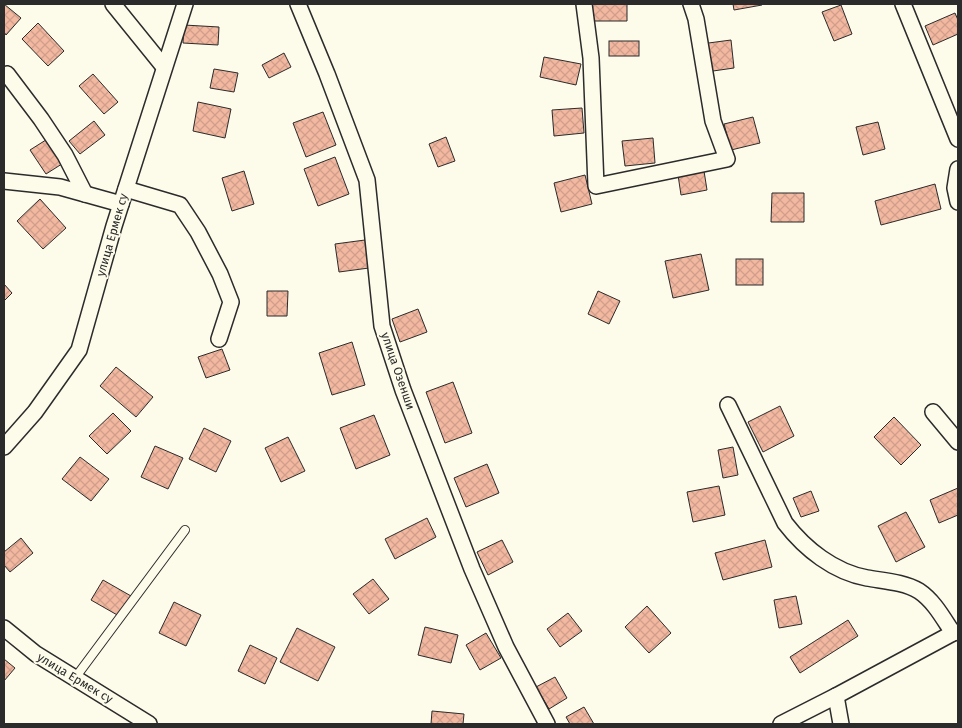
<svg xmlns="http://www.w3.org/2000/svg" width="962" height="728" viewBox="0 0 962 728" font-family="'Fira Sans',sans-serif">
<defs>
<pattern id="building-cross-hatch" width="8" height="8" patternUnits="userSpaceOnUse" patternTransform="scale(1.25)"><rect width="8" height="8" fill="#f2b8a0"/><path d="M0 0l8 8M0 8l8-8" fill="none" stroke="#d09e8a"/></pattern>
</defs>
<rect width="100%" height="100%" fill="#fdfbea"/>
<g fill="url(#building-cross-hatch)" stroke="#2b2b2b">
<path d="M4,4L21,18L6,35L4,32Z"/>
<path d="M592,4H627V21H591Z"/>
<path d="M733,4H762V5L734,10Z"/>
<path d="M841,5L852,34L834,41L822,12Z"/>
<path d="M955,13L958,20V34L933,45L925,26Z"/>
<path d="M38,23L64,51L48,66L22,39Z"/>
<path d="M184,25L219,27L218,45L183,43Z"/>
<path d="M731,40L734,68L706,72L701,44Z"/>
<rect x="609" y="41" width="30" height="15"/>
<path d="M284,53L291,67L269,78L262,65Z"/>
<path d="M544,57L581,64L576,85L540,77Z"/>
<path d="M214,69L238,73L234,92L210,88Z"/>
<path d="M93,74L118,102L104,114L79,86Z"/>
<path d="M198,102L231,109L225,138L193,131Z"/>
<path d="M582,108L584,133L554,136L552,110Z"/>
<path d="M323,112L336,145L306,157L293,123Z"/>
<path d="M753,117L760,143L731,150L724,124Z"/>
<path d="M94,121L105,135L80,154L69,141Z"/>
<path d="M878,122L885,149L863,155L856,127Z"/>
<path d="M446,137L455,161L438,167L429,144Z"/>
<path d="M49,138L65,162L46,174L30,150Z"/>
<path d="M653,138L655,163L625,166L622,141Z"/>
<path d="M335,157L349,194L318,206L304,169Z"/>
<path d="M244,171L254,204L232,211L222,178Z"/>
<path d="M704,171L707,190L681,195L678,175Z"/>
<path d="M585,175L592,204L561,212L554,183Z"/>
<path d="M935,184L941,209L881,225L875,201Z"/>
<path d="M772,193H804V222H771Z"/>
<path d="M40,199L66,228L43,249L17,221Z"/>
<path d="M365,240L369,268L339,272L335,244Z"/>
<path d="M701,254L709,290L673,298L665,261Z"/>
<rect x="736" y="259" width="27" height="26"/>
<path d="M4,284L12,293L4,301Z"/>
<path d="M267,291H288L287,316H267Z"/>
<path d="M598,291L620,301L609,324L588,314Z"/>
<path d="M418,309L427,332L400,342L392,319Z"/>
<path d="M352,342L365,385L332,395L319,353Z"/>
<path d="M222,349L230,370L206,378L198,357Z"/>
<path d="M116,367L153,397L136,417L100,386Z"/>
<path d="M453,382L472,433L445,443L426,392Z"/>
<path d="M780,406L794,436L763,452L748,422Z"/>
<path d="M113,413L131,431L107,454L89,436Z"/>
<path d="M374,415L390,455L356,469L340,428Z"/>
<path d="M894,417L921,445L901,465L874,437Z"/>
<path d="M204,428L231,441L216,472L189,459Z"/>
<path d="M288,437L305,471L281,482L265,448Z"/>
<path d="M155,446L183,458L168,489L141,477Z"/>
<path d="M733,447L738,475L723,478L718,450Z"/>
<path d="M80,457L109,479L91,501L62,479Z"/>
<path d="M487,464L499,493L466,507L454,478Z"/>
<path d="M719,486L725,515L693,522L687,492Z"/>
<path d="M958,488V515L939,523L930,500Z"/>
<path d="M811,491L819,511L801,517L793,498Z"/>
<path d="M906,512L925,547L896,562L878,526Z"/>
<path d="M427,518L436,537L395,559L385,539Z"/>
<path d="M21,538L33,553L10,572L4,565V552Z"/>
<path d="M502,540L513,562L488,575L477,552Z"/>
<path d="M765,540L772,567L723,580L715,553Z"/>
<path d="M373,579L389,599L369,614L353,594Z"/>
<path d="M103,580L131,596L119,616L91,600Z"/>
<path d="M796,596L802,624L779,628L774,600Z"/>
<path d="M174,602L201,615L186,646L159,633Z"/>
<path d="M647,606L671,633L649,653L625,627Z"/>
<path d="M568,613L582,631L560,647L547,629Z"/>
<path d="M848,620L858,636L800,673L790,657Z"/>
<path d="M425,627L458,635L451,663L418,655Z"/>
<path d="M297,628L335,647L318,681L280,662Z"/>
<path d="M486,633L501,658L480,670L466,645Z"/>
<path d="M250,645L277,658L265,684L238,671Z"/>
<path d="M4,659L15,668L4,681Z"/>
<path d="M555,677L567,698L549,709L536,687Z"/>
<path d="M584,707L594,724H570L566,717Z"/>
<path d="M432,711L464,714L463,724H431Z"/>
</g>
<g fill="none" stroke-linecap="round" stroke-linejoin="round">
<defs>
<path id="lane" d="M75,678L185,530"/>
<g id="street">
<path d="M113,4L164,67"/>
<path d="M298,4L327,74L367,180L382,326L403,390L472,569L506,647L547,724"/>
<path d="M584,4L591,58L596,186L727,159L713,121L696,19L691,4"/>
<path d="M903,4L958,139"/>
<path d="M7,74L41,119L65,155L85,194"/>
<path d="M958,169L955,188L958,202"/>
<path d="M4,181L60,187L121,204"/>
<path d="M126,189L180,205L198,232L220,274L231,302L219,339"/>
<path d="M728,405L785,523C805,549 834,572 867,578C884,581 904,582 919,591C934,601 943,618 953,633"/>
<path d="M933,412L958,442"/>
<path d="M4,447L35,412L79,350L114,226L185,4"/>
<path d="M4,628L36,654L149,724"/>
<path d="M781,724L836,696"/>
<path d="M841,724L836,696L953,633L958,632"/>
</g>
</defs>
<use href="#lane" stroke="#2b2b2b" stroke-width="10"/>
<use href="#street" stroke="#2b2b2b" stroke-width="18"/>
<use href="#lane" stroke="#fdfbea" stroke-width="8"/>
<use href="#street" stroke="#fdfbea" stroke-width="15"/>
</g>
<g text-anchor="middle" stroke-width="4" stroke-linejoin="round" paint-order="stroke">
<g font-size="12" fill="#2b2b2b" stroke="#fdfbea">
<text transform="translate(112 235) rotate(-74)" y="4">улица Ермек су</text>
<text transform="translate(398 371) rotate(71)" y="4">улица Озенши</text>
<text transform="translate(75 678) rotate(31)" y="4">улица Ермек су</text>
</g>
</g>
<rect width="962" height="728" fill="none" stroke="#2b2b2b" stroke-width="10"/>
</svg>
